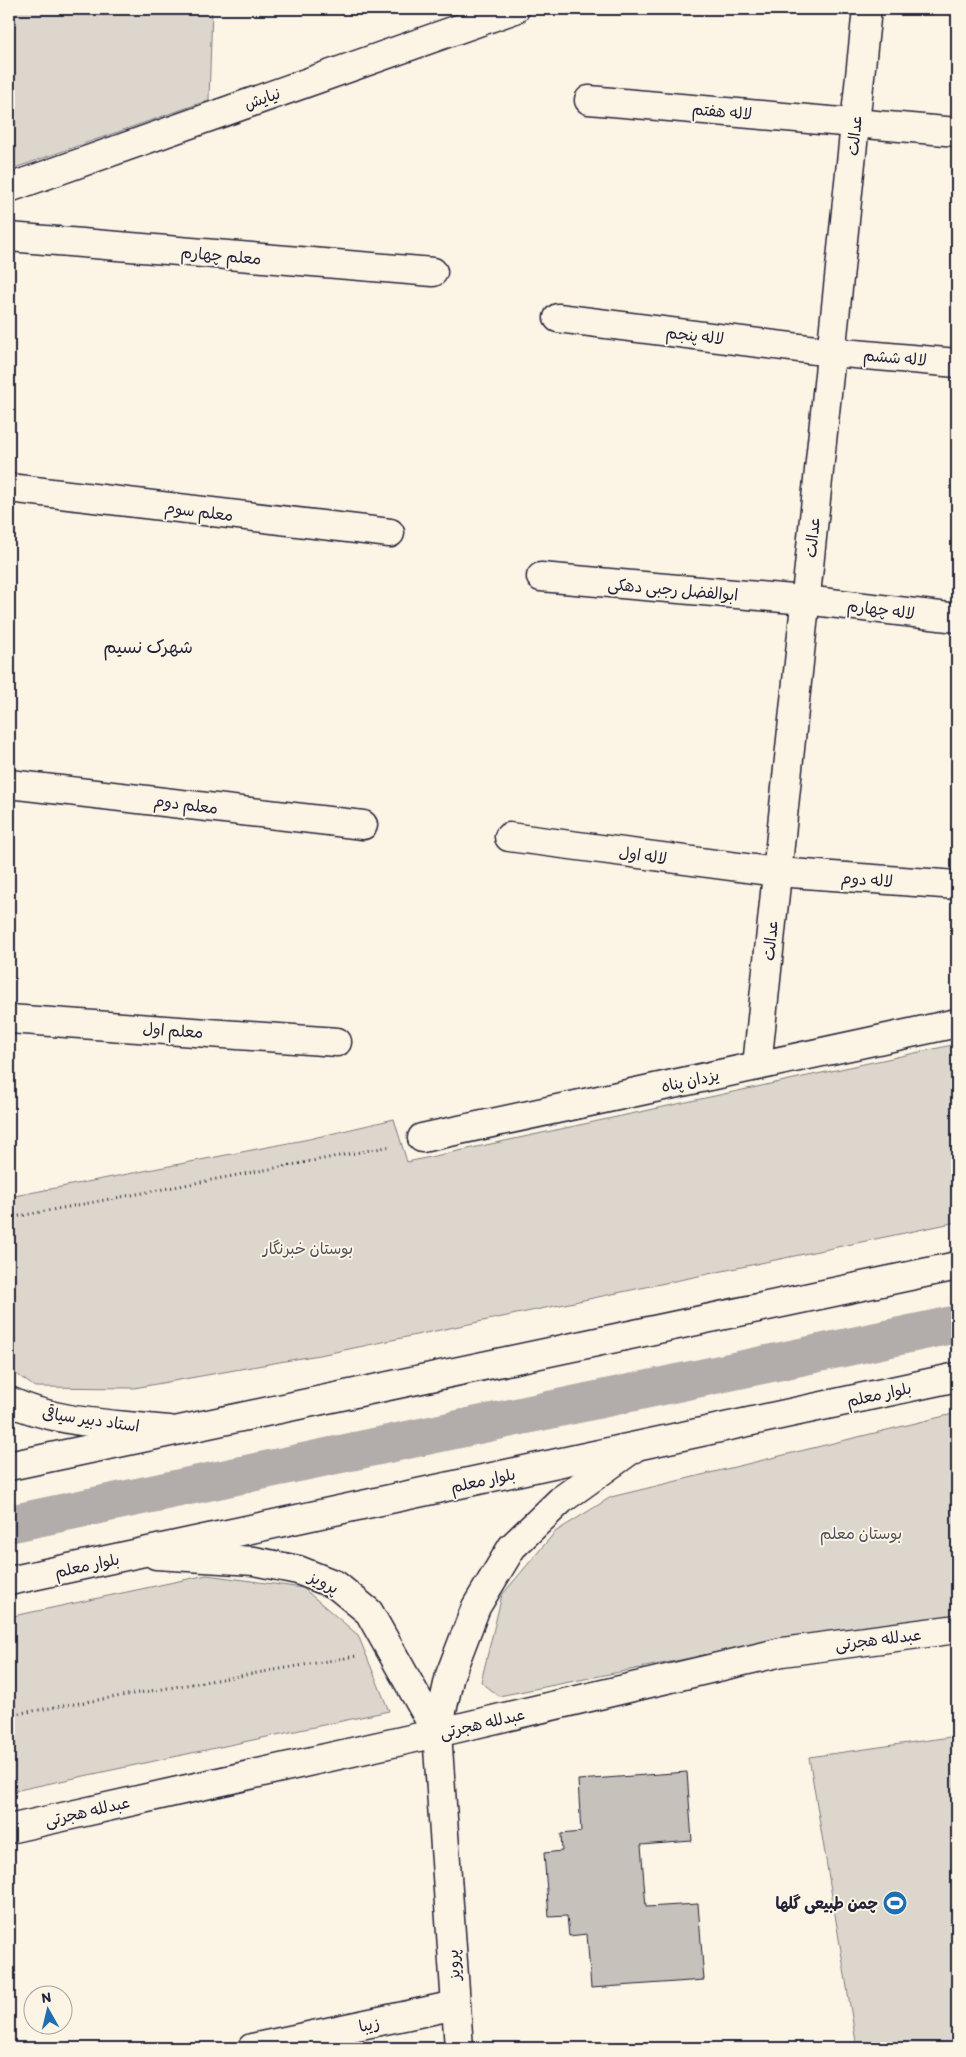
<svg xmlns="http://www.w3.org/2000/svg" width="966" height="2057" viewBox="0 0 966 2057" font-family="Itim,'Playpen Sans Arabic',sans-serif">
<rect width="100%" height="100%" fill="#fcf5e5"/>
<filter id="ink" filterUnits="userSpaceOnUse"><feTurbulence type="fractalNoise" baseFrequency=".02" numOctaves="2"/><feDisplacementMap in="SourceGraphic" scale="10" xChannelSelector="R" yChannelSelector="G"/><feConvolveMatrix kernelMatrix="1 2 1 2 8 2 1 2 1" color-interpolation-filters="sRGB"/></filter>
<g filter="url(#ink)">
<g fill="#dcd6cc" stroke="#7f7c84">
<path d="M9,9H212L209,100L9,170Z"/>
<path d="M957,1044V1222L330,1353L134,1388L35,1387L9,1369V1197L309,1139L394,1119L407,1162Z"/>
<path d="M957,1413V1615L811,1634L499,1696L481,1682L502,1595L555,1532L611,1497Z"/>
<path d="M207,1575L303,1588L358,1635L389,1711L9,1792V1617Z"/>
<path d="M957,1736V2048H857L809,1757Z"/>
</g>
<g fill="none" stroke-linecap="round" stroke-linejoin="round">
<path stroke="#b2adab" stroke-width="38" d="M9,1524L957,1324"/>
</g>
<path fill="#c6c1bb" stroke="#22223b" d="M687,1772L692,1841L641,1845L646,1907L698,1904L704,1980L591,1988L587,1934L569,1936L567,1916L549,1917L544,1853L562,1851L561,1834L581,1832L578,1780Z"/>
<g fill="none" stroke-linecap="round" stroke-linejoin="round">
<defs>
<g id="street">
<path d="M589,100L957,132"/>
<path d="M9,188L515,9"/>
<path d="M9,237L433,272"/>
<path d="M558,318L832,352L957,363"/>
<path d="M9,488L390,533"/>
<path d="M541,577L805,600L957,618"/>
<path d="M9,784L363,825"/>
<path d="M509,837L777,872L957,885"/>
<path d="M9,1019L337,1042"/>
<path d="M757,1066L867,9"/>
<path d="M422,1138L957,1023"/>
<path d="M9,1401C57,1424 117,1424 169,1430"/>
<path d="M156,1555L254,1561L298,1570L336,1585L369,1612L437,1733"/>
<path d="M9,1829L437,1733L782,1652L957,1629"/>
<path d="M252,2048L456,2005"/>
<path d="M459,2048L437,1733L450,1675L476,1607L512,1547L561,1500L635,1447"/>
</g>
<g id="primary">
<path d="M9,1466L957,1266"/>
<path d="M9,1581L957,1377"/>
</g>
</defs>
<use href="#street" stroke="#22223b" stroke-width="31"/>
<use href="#primary" stroke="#22223b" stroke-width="31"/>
<g stroke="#22223b" stroke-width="3" stroke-dasharray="1 4" stroke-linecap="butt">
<path d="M9,1218L392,1146"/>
<path d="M9,1715L357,1656"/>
</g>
<use href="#street" stroke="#fcf5e5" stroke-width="28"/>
<use href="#primary" stroke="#fcf5e5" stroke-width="28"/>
</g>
</g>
<defs>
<symbol id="stadium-disc" viewBox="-11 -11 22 22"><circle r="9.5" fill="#1f6fb2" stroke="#fcf5e5"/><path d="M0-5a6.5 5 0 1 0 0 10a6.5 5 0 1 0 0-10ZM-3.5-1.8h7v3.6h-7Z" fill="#fff"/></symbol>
</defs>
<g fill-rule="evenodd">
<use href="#stadium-disc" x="881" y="1889" width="28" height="28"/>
</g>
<g text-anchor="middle" stroke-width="4" stroke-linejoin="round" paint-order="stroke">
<g font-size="16" fill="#22223b" stroke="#fcf5e5">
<text transform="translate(262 98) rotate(-19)" y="6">نيايش</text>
<text transform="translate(722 111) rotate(5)" y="6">لاله هفتم</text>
<text transform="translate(854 135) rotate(-84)" y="6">عدالت</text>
<text transform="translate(221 255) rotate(5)" y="6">معلم چهارم</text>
<text transform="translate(695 335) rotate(7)" y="6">لاله پنجم</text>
<text transform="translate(895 357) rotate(5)" y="6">لاله ششم</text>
<text transform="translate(199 511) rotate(7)" y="6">معلم سوم</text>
<text transform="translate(812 537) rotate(-84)" y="6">عدالت</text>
<text transform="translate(673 589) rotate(5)" y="6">ابوالفضل رجبی دهکی</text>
<text transform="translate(881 609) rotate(7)" y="6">لاله چهارم</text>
<text transform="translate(186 804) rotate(7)" y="6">معلم دوم</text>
<text transform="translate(643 855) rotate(8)" y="6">لاله اول</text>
<text transform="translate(867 879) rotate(4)" y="6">لاله دوم</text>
<text transform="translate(770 940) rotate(-84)" y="6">عدالت</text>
<text transform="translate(173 1030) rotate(4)" y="6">معلم اول</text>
<text transform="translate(690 1080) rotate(-12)" y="6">یزدان پناه</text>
<text transform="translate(879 1394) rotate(-12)" y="6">بلوار معلم</text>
<text transform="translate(91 1419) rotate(8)" y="6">استاد دبیر سیاقی</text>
<text transform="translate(483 1480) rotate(-12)" y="6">بلوار معلم</text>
<text transform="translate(87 1565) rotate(-12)" y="6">بلوار معلم</text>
<text transform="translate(324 1582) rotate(26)" y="6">پرویز</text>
<text transform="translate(878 1639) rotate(-7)" y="6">عبدلله هجرتی</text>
<text transform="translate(482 1723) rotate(-13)" y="6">عبدلله هجرتی</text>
<text transform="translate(87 1811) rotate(-13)" y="6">عبدلله هجرتی</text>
<text transform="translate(453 1965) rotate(-94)" y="6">پرویز</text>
<text transform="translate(369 2024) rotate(-12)" y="6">زیبا</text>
</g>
<g font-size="16" fill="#504f5f" stroke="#fcf5e5">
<text x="308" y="1254">بوستان خبرنگار</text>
<text x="861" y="1539">بوستان معلم</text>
</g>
<g font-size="16" font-weight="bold" fill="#22223b" stroke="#fcf5e5" text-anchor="end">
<text x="878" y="1909">چمن طبیعی گلها</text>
</g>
<g font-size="18" fill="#22223b" stroke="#fcf5e5">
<text x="148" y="653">شهرک نسیم</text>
</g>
</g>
<rect width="966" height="2057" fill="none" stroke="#fcf5e5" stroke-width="30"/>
<rect x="15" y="15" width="936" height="2027" fill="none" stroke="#22223b" stroke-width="2" filter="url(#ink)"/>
<g transform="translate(48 2010) rotate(352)"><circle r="24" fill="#fcf5e5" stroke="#a5a1a1"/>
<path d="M0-4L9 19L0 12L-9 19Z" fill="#1f6fb2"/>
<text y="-8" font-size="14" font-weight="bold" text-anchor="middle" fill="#22223b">N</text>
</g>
</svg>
